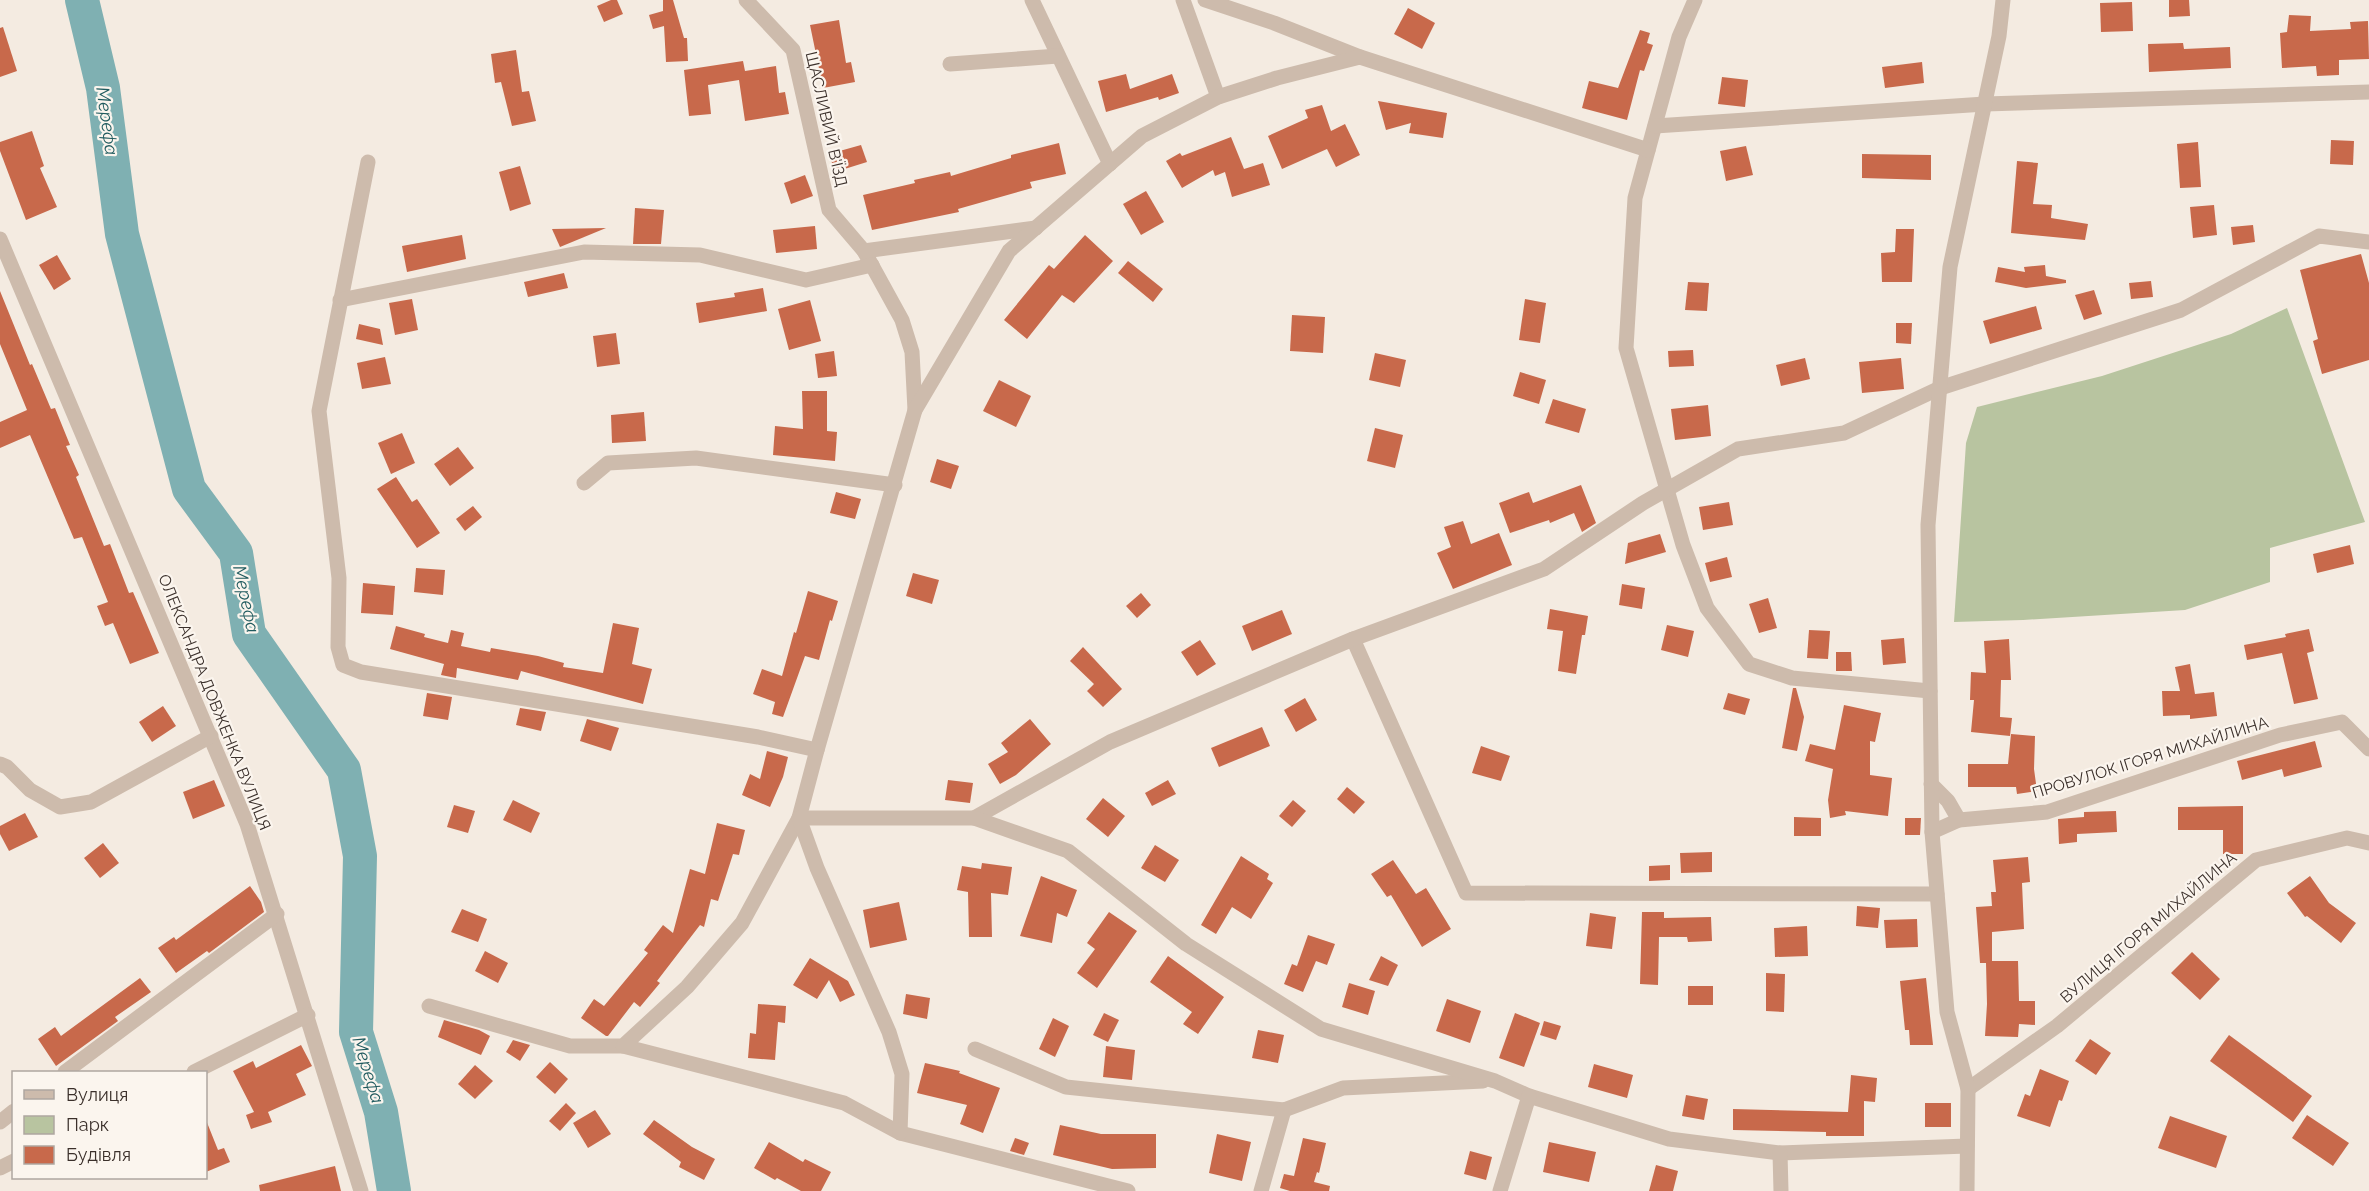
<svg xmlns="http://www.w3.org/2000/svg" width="2369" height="1191" viewBox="0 0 2369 1191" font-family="Raleway,sans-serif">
<rect width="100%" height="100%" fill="#f4ebe1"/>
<path fill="#b8c4a0" d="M2287,308L2365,522L2270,548V582L2185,610L2023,620L1954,622L1966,443L1977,407L2102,376L2231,334Z"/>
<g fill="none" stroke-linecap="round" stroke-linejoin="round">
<path stroke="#7fb0b2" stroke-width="34" d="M82,0L103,88L122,234L189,489L236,553L249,634L344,770L360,856L356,1032L381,1112L394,1191"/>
</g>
<g fill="#c8694b">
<path d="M611,0H617L623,14L604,22L597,6Z"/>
<path d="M663,0H673L684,38H687L688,61L666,62L664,26L653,29L649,15L663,11Z"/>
<path d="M2169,0H2189L2190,16L2169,17Z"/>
<path d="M2132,2L2133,31L2101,32L2100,3Z"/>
<path d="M1408,8L1435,23L1422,49L1394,34Z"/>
<path d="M2289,15L2311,16L2310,31L2351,29L2350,22L2368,21L2369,59L2339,60V75L2317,76L2316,66L2282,68L2280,33L2287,32Z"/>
<path d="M839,20L846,63L851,62L855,82L823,88L810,25Z"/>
<path d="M3,27L17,71L0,77V28Z"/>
<path d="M1640,30L1650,33L1647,43L1653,45L1644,71L1640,70L1627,120L1582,108L1589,81L1618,88Z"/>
<path d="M2183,43L2184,49L2230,47L2231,68L2149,72L2148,44Z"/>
<path d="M516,50L522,92L529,91L536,121L512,126L501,82L495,83L491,54Z"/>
<path d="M743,61L745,71L776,66L779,93L785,92L789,114L745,121L739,80L708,85L711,114L689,116L684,70Z"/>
<path d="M1922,62L1924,83L1885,88L1882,67Z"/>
<path d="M1126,74L1130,89L1172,74L1179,93L1159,100L1158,97L1106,112L1098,81Z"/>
<path d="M1722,77L1748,80L1745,107L1718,104Z"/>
<path d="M1378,101L1447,113L1443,138L1409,133L1411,123L1386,130Z"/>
<path d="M1322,105L1331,131L1345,124L1360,155L1336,167L1327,149L1282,169L1268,136L1308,118L1305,110Z"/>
<path d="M32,131L44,166L40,168L57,207L26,220L0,151V142Z"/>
<path d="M1231,137L1244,169L1263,163L1270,185L1232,197L1225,172L1215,176L1213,170L1182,188L1166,161L1180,153L1182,156Z"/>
<path d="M2331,140L2354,141L2353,165L2330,164Z"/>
<path d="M2198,142L2201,187L2180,188L2177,144Z"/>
<path d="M1059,143L1066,174L1030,182L1032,188L958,209L959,212L872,230L863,195L915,183L914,180L950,172L951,176L1011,158V155Z"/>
<path d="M861,145L867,162L835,172L829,154Z"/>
<path d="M1746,146L1753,175L1726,181L1720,151Z"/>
<path d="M1862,154L1931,155V180L1862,178Z"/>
<path d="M2017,161L2038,163L2033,204L2052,205L2051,218L2088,224L2085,240L2011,233Z"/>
<path d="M520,166L531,204L510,211L499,172Z"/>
<path d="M805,175L813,196L791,204L784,183Z"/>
<path d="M1146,191L1164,222L1141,235L1123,204Z"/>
<path d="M2214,205L2217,235L2193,238L2190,207Z"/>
<path d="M635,208L664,210L661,244H633Z"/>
<path d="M2253,225L2255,242L2233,245L2231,227Z"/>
<path d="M815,226L817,249L776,253L773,230Z"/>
<path d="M606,228L560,247L552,229Z"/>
<path d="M1896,229H1914L1912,282H1882L1881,253L1895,252Z"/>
<path d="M462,235L466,259L407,272L402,246Z"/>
<path d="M1085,235L1113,261L1074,303L1062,295L1027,339L1004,320L1049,265L1054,269Z"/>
<path d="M2361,254L2369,283V360L2322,374L2313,341L2318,339L2300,270Z"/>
<path d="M57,255L71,279L54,290L39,265Z"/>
<path d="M1128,261L1163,289L1153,302L1118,273Z"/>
<path d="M2045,265L2046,276L2066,280V283L2026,288L1995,282L1998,267L2025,272L2024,267Z"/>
<path d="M564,273L568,288L528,297L524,282Z"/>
<path d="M2151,281L2153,297L2131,299L2129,283Z"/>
<path d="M1688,282L1709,283L1707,311L1685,310Z"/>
<path d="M763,288L767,311L699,323L696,303L735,297L734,293Z"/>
<path d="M2094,290L2102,314L2084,320L2075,295Z"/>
<path d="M0,291L30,365L32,364L51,409L55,408L70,445L66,446L79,475L76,477L104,546L110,544L129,593L133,592L159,653L130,664L113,623L105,626L97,606L108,602L82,537L74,539L30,435L0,448V422L27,410L0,344Z"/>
<path d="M412,299L418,330L395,335L389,303Z"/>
<path d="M1525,299L1546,303L1540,343L1519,340Z"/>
<path d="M810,300L821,341L789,350L778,309Z"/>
<path d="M2036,306L2042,329L1990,344L1983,321Z"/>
<path d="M1292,315L1325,317L1323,353L1290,351Z"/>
<path d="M1896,323H1912L1911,344L1896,343Z"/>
<path d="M359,324L380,329L383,345L356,339Z"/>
<path d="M616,333L620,364L597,367L593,336Z"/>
<path d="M1693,350L1694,366L1669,367L1668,351Z"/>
<path d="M834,351L837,376L818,378L815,354Z"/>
<path d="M1375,353L1406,360L1400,387L1369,380Z"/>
<path d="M385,357L391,384L362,389L357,363Z"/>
<path d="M1805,358L1810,379L1781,386L1776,365Z"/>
<path d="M1901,358L1904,389L1862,393L1859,362Z"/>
<path d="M1520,372L1546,380L1539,404L1513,396Z"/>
<path d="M999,380L1031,396L1016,427L983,411Z"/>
<path d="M802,391H827V431L837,432L835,461L773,455L775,426L803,429Z"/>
<path d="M1553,399L1586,409L1579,433L1545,423Z"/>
<path d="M1708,405L1711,436L1675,440L1671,409Z"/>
<path d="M644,412L646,441L612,443L611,415Z"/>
<path d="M1375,428L1403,435L1395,468L1367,461Z"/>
<path d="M402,433L415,463L391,474L378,443Z"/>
<path d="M458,447L474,468L450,486L434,464Z"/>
<path d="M937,459L959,466L951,489L930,482Z"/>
<path d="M396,477L412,502L417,499L440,533L417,548L377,489Z"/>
<path d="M1581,485L1596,523L1582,532L1574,513L1550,523L1549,520L1510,533L1499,503L1529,492L1533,503Z"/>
<path d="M836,492L861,499L855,519L830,513Z"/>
<path d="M1729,502L1733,525L1703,530L1699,507Z"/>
<path d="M473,506L482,517L465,531L456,519Z"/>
<path d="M1463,521L1471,544L1499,533L1512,565L1453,589L1437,553L1451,547L1444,527Z"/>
<path d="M1660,534L1666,552L1625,564L1628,543Z"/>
<path d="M2350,545L2354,564L2317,573L2313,554Z"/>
<path d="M1727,557L1732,577L1710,582L1705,563Z"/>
<path d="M416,568L445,570L443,595L414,592Z"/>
<path d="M913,573L939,580L932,604L906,596Z"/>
<path d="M363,583L395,586L393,615L361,613Z"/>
<path d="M1622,584L1645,588L1642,609L1619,605Z"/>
<path d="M808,591L838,601L832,621L830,620L819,660L805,656L783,717L772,714L775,702L753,694L762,669L782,676L794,632L796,633Z"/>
<path d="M1141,593L1151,605L1137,618L1126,606Z"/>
<path d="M1768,598L1777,628L1759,633L1749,604Z"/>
<path d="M1550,609L1588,616L1585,635H1582L1576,674L1558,671L1563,631L1547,629Z"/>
<path d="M1282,610L1292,634L1252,651L1242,626Z"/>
<path d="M613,623L639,628L632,664L652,669L643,704L521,671L518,680L457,668L456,678L441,675L444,664L390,649L396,626L425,634L424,637L448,643L451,630L464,633L461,646L490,652L491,648L538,656L564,663L563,667L603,673Z"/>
<path d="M1667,625L1694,631L1688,657L1661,650Z"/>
<path d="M2309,629L2314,651L2307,653L2318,699L2294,704L2282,653L2247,660L2244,645L2286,637L2285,634Z"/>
<path d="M1809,630L1830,631L1828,659L1807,658Z"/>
<path d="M1904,638L1906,663L1883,665L1881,640Z"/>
<path d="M2009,639L2011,680H2001L2000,717L2012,718L2010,736L1971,732L1974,700H1970L1971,672L1986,673L1984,641Z"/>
<path d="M1200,640L1216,664L1197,676L1181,652Z"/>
<path d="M1083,647L1122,689L1103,707L1087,691L1094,684L1070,661Z"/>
<path d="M1836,652H1851L1852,671H1836Z"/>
<path d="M2190,664L2195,694L2214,692L2217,716L2190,719V715L2163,716L2162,691H2180L2175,667Z"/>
<path d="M1793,688H1796L1804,717L1797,751L1782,748Z"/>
<path d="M427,693L452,697L448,720L423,716Z"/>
<path d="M1728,693L1750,699L1745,715L1723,709Z"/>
<path d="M1305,698L1317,720L1296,732L1284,710Z"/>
<path d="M1844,705L1881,713L1875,742L1870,741V775L1892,778L1888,816L1845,811L1846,815L1830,818L1828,800L1833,769L1805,761L1810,744L1835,750Z"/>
<path d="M163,706L176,726L152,742L139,722Z"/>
<path d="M520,708L546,712L541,731L516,725Z"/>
<path d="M587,719L619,728L611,751L580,741Z"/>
<path d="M1030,719L1051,744L1016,775L1000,784L988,764L1008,752L1001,743Z"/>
<path d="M1262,727L1270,746L1219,767L1211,748Z"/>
<path d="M2011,734L2035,736L2034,769L2037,791L2017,794L2016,787H1968V764H2008Z"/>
<path d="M2315,741L2322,767L2284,777L2282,769L2242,780L2237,761Z"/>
<path d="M1481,746L1510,756L1501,781L1472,773Z"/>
<path d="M767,751L788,757L783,777L770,807L742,795L750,774L760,779Z"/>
<path d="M214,780L225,806L193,819L183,792Z"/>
<path d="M948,780L973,783L970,803L945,800Z"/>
<path d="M1168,780L1176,794L1152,806L1145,793Z"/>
<path d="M1347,787L1365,802L1354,814L1337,799Z"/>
<path d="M1103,798L1125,816L1108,837L1086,819Z"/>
<path d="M513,800L540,813L531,833L503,820Z"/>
<path d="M1293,800L1306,811L1292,827L1279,816Z"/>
<path d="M454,805L475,811L468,833L447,827Z"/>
<path d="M2243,806V854H2223V830H2178V807Z"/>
<path d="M2116,811L2117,832L2077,834V842L2059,844L2058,819L2084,817V812Z"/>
<path d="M25,813L38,837L9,851L0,834V826Z"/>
<path d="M1794,817L1821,818V836H1794Z"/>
<path d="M1905,818H1921L1920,835H1905Z"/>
<path d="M717,823L745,830L739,855L733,854L718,901L711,899L704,927L700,925L657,981L660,983L640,1007L634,1002L608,1036H606L581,1018L594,999L604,1006L648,953L644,950L663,925L673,933L690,869L705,874Z"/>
<path d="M103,843L119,863L100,878L84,858Z"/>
<path d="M1155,845L1179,860L1165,882L1141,868Z"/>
<path d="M1712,852V872L1681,873L1680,853Z"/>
<path d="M1241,856L1269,874L1267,879L1273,883L1251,919L1232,907L1216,934L1201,925Z"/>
<path d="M2028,857L2030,882L2022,883L2024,929L1992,932V961H2018L2019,1001H2035V1025L2019,1024L2018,1037L1985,1036L1987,1004L1986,963H1980L1976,907L1992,906L1991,892H1996L1993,860Z"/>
<path d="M1393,860L1416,894L1426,888L1451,929L1422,947L1391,895L1387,897L1371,874Z"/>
<path d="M982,863L1012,867L1008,895L991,893L992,937H969L968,892L957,890L962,866L981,869Z"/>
<path d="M1670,865V880L1649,881V866Z"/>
<path d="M1041,876L1077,890L1067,917L1057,913L1052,943L1020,936Z"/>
<path d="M2310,876L2329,903L2356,923L2341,943L2307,916L2305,917L2287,893Z"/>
<path d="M250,886L261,902L264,912L209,953L207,951L176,973L158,948L174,937L176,940Z"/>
<path d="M899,902L907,940L870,948L863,910Z"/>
<path d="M1857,906L1880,908L1878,928L1856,926Z"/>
<path d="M462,909L487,919L478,942L451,932Z"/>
<path d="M1109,912L1137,931L1097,988L1077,973L1095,949L1087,943Z"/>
<path d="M1642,912H1664V918L1711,917L1712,941L1688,942L1687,937H1659L1658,985L1640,984Z"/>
<path d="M1590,913L1616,917L1612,949L1586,946Z"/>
<path d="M1917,919L1918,947L1886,948L1884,920Z"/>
<path d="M1807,926L1808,956L1775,957L1774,928Z"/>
<path d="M1308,935L1335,944L1327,965L1316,961L1303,992L1284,984L1292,964L1297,966Z"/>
<path d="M485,951L508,963L498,983L475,971Z"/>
<path d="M2192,952L2220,979L2200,1000L2171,973Z"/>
<path d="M1168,956L1224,997L1198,1034L1183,1024L1192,1012L1150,982Z"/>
<path d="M1381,956L1398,965L1388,986L1369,980Z"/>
<path d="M810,958L848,981L855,995L840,1002L829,980L817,999L793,985Z"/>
<path d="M1766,973L1785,974L1784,1012L1766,1011Z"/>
<path d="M140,978L151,992L115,1017L118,1021L56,1066L38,1039L55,1027L61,1036Z"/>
<path d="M1926,978L1933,1045H1910L1909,1030H1905L1900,981Z"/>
<path d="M1349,983L1375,991L1368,1015L1342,1007Z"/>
<rect x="1688" y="986" width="25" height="19"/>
<path d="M906,994L930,998L927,1019L903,1014Z"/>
<path d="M1447,999L1481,1011L1470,1043L1436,1031Z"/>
<path d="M758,1004L786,1006L785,1023L778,1022L775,1060L748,1058L750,1033L756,1034Z"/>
<path d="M1104,1013L1119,1020L1108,1042L1093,1035Z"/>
<path d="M1515,1013L1540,1023L1524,1067L1499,1058Z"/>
<path d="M1053,1018L1069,1026L1055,1057L1039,1049Z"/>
<path d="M444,1020L479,1030L490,1036L481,1055L438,1037Z"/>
<path d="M1544,1021L1561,1026L1556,1040L1540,1035Z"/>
<path d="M1258,1030L1284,1035L1278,1063L1252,1058Z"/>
<path d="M2229,1035L2312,1096L2293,1122L2210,1061Z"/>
<path d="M2090,1039L2111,1053L2096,1075L2075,1061Z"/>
<path d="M513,1040L530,1045L520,1061L506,1052Z"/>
<path d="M301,1045L312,1066L296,1074L306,1095L268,1112L272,1122L251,1129L246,1115L254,1112L233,1071L253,1061L256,1068Z"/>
<path d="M1106,1046L1135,1050L1132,1080L1103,1077Z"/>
<path d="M550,1062L568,1079L555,1094L536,1077Z"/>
<path d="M925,1063L960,1071L959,1073L1000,1088L983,1133L960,1124L967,1105L917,1093Z"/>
<path d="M1594,1064L1633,1075L1627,1098L1588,1087Z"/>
<path d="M475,1065L493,1081L475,1099L458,1084Z"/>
<path d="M2040,1069L2069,1081L2062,1101L2059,1100L2050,1127L2017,1116L2025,1094L2030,1096Z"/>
<path d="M1851,1075L1877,1078L1875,1102L1864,1101V1136H1826V1132L1733,1130V1109L1848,1112Z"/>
<path d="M1686,1095L1708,1099L1704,1120L1682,1116Z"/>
<path d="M566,1103L576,1113L560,1131L549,1121Z"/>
<rect x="1925" y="1103" width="26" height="24"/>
<path d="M595,1110L611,1134L588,1148L573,1123Z"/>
<path d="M2307,1115L2349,1143L2333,1166L2292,1138Z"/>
<path d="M2170,1116L2227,1136L2216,1168L2158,1148Z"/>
<path d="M206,1120L218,1150L224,1148L230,1162L206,1172Z"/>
<path d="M654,1120L692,1147L715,1159L704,1180L679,1167L681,1162L643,1134Z"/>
<path d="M1060,1125L1101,1134H1156V1168L1112,1169L1053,1155Z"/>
<path d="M1217,1134L1251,1142L1242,1181L1209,1173Z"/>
<path d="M1015,1138L1029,1143L1024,1155L1010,1151Z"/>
<path d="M1303,1138L1326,1143L1319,1173L1317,1172L1314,1182L1330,1186L1329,1191H1290L1280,1188L1284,1174L1294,1176Z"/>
<path d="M769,1142L803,1162L805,1159L831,1172L821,1191H801L777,1178L775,1180L754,1168Z"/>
<path d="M1549,1142L1596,1152L1589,1182L1543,1172Z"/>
<path d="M1470,1151L1492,1157L1486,1180L1464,1174Z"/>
<path d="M1656,1165L1678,1171L1673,1191H1649Z"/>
<path d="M335,1166L341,1191H260L259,1185Z"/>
</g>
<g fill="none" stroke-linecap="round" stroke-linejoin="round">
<g stroke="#cdbbac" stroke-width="15">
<path d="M746,0L793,50L829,210L864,251L902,320L912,352L915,410"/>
<path d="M1032,0L1110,164"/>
<path d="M1183,0L1218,97"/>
<path d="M1205,0L1274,23L1360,57"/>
<path d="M1695,0L1679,37L1635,198L1626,348L1683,545L1707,608L1749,664L1792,678L1930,691"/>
<path d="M950,64L1058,56"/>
<path d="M1655,126L1985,104L2369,92"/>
<path d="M368,162L319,411L339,578L338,647L343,665L361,672L758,737L817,750"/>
<path d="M0,239L247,824L361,1191"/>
<path d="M864,251L1036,228"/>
<path d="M340,300L584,252L700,255L806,280L872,265"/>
<path d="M584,483L608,463L696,458L895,485"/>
<path d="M1353,639L1466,893L1937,894"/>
<path d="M0,764L7,767L30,790L60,807L91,802L211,736"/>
<path d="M1931,784L1948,801L1959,820"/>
<path d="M974,818L1110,742L1353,639L1544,569L1643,503L1738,449L1844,433L1940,388L2181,310L2319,236L2369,242"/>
<path d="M1932,832L1959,820L2047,812L2280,735L2342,722L2369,749"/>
<path d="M429,1006L570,1046H623L687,987L742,923L799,818L817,750L915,410L1009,251L1142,136L1218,97L1277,78L1360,57L1648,150"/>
<path d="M623,1046L844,1103L900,1133L1128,1191"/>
<path d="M975,1049L1066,1087L1284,1110L1343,1088L1483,1081"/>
<path d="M65,1072L277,914"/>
<path d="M194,1072L308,1015"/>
<path d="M1968,1089L2057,1026L2256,860L2347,838L2369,843"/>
<path d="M0,1122L14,1111"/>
<path d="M900,1133L902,1074L889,1032L817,868L799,818H974L1068,851L1186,944L1321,1029L1495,1081L1529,1096L1669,1139L1780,1153L1967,1146"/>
<path d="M1780,1153L1781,1191"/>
<path d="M0,1168L14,1161"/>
<path d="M1261,1191L1284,1110"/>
<path d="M1500,1191L1529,1096"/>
<path d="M1967,1191L1968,1089L1947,1012L1932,832L1928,525L1950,267L1999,36L2003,0"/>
</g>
</g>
<g text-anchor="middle" stroke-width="4.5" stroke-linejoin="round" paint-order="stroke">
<g font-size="16" fill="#3b302b" stroke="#fbf5ee">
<text transform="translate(827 119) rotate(77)" y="6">ЩАСЛИВИЙ В'ЇЗД</text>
<text transform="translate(215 702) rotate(68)" y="6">ОЛЕКСАНДРА ДОВЖЕНКА ВУЛИЦЯ</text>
<text transform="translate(2150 757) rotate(-17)" y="6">ПРОВУЛОК ІГОРЯ МИХАЙЛИНА</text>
<text transform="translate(2148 927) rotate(-40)" y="6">ВУЛИЦЯ ІГОРЯ МИХАЙЛИНА</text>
</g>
<g font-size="18" font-style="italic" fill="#1f5a5e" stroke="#fbf5ee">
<text transform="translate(107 121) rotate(82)" y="6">Мерефа</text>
<text transform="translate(246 599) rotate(78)" y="6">Мерефа</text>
<text transform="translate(368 1070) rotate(73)" y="6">Мерефа</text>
</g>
</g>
<rect x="12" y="1071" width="195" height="108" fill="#fbf5ee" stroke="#aea6a0" stroke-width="1.5"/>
<rect x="24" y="1090" width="30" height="9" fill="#cdbbac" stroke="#aea6a0" stroke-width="1.5"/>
<text x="66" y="1101" font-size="18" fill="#3b302b">Вулиця</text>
<rect x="24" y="1116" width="30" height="18" fill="#b8c4a0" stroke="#aea6a0" stroke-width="1.5"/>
<text x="66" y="1131" font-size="18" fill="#3b302b">Парк</text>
<rect x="24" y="1146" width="30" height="18" fill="#c8694b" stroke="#aea6a0" stroke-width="1.5"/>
<text x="66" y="1161" font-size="18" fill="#3b302b">Будівля</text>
</svg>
